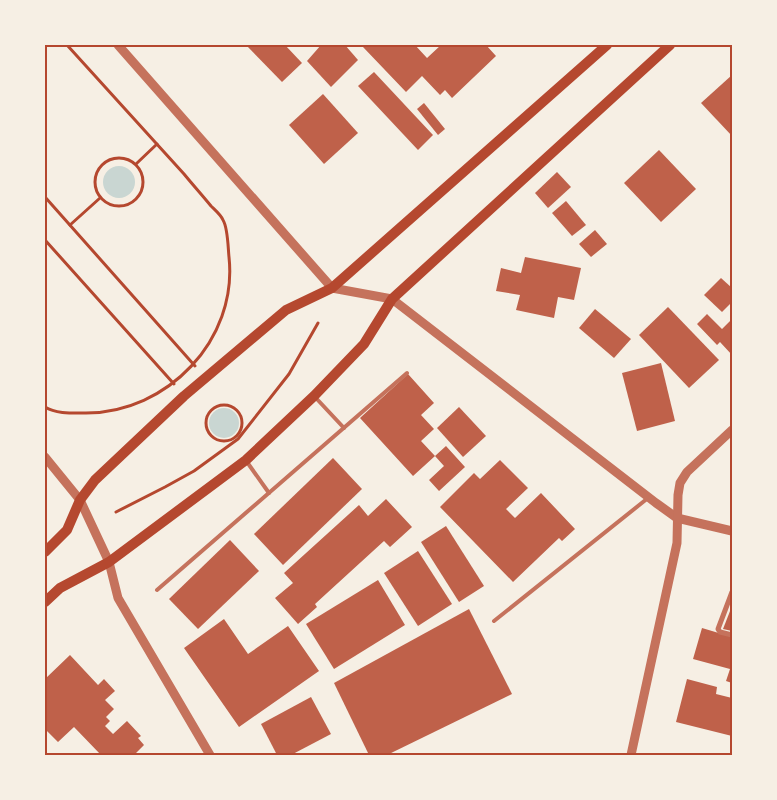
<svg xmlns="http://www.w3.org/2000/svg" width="777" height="800" viewBox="0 0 777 800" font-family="Montserrat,sans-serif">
<rect width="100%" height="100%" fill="#f6efe4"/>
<g fill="#c9d6d2">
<circle cx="119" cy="182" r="16"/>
<circle cx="224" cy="423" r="15"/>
</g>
<g fill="#bf614a">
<path d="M246,45H285L302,63L282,82Z"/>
<path d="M321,45H345L358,60L331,87L307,61Z"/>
<path d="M365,45H415L427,58L441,45H486L496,56L452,98L445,90L440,95L422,76L406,92L363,47Z"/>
<path d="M374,72L433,135L418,150L358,86Z"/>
<path d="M732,75V136L701,103Z"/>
<path d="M323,94L358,133L324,164L289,125Z"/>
<path d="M424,103L445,129L438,135L417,109Z"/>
<path d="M659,150L696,189L661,222L624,183Z"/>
<path d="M557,172L571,187L548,208L535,193Z"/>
<path d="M566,201L586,225L572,236L552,213Z"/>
<path d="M595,230L607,244L591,257L579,244Z"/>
<path d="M525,257L581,268L574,300L558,297L554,318L516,310L520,295L496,291L501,268L521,273Z"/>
<path d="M721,278L732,288V302L722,312L704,295Z"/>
<path d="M668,307L719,360L689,388L639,335Z"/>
<path d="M595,309L631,339L614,358L579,328Z"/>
<path d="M707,314L722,329L732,319V355L720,342L717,345L697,324Z"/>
<path d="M661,363L675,421L637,431L622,373Z"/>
<path d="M408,374L434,403L421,415L434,429L421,441L435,456L446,446L465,467L439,491L429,480L444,466L435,456L413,476L360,418Z"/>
<path d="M459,407L486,436L463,457L437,428Z"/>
<path d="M333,458L362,489L283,565L254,534Z"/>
<path d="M500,460L528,488L506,509L515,518L541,493L575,529L562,541L559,538L513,582L440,507L474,473L480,479Z"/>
<path d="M386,499L412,527L390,547L384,541L315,604L317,607L298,624L275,598L293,583L284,573L359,505L368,516Z"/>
<path d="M446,526L484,586L459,602L421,542Z"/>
<path d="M230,540L259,571L198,629L169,599Z"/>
<path d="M418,551L452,604L418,626L384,573Z"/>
<path d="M378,580L405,625L334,669L306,624Z"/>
<path d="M732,606V631L723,629Z"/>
<path d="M469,609L512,694L387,755H369L334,683Z"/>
<path d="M224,619L248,654L288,626L319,671L239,727L184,648Z"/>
<path d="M702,628L732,637V683L726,681L730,669L693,659Z"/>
<path d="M70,655L98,685L104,679L115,691L105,700L114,709L106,717L110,721L105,726L113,734L127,721L141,736L138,738L144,745L134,755H101L74,727L58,742L45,729V679Z"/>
<path d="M687,679L717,687L716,694L732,698V736L676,722Z"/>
<path d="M311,697L331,734L291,755H277L261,724Z"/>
</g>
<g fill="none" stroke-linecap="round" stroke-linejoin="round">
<g stroke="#b5482f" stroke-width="3">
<circle cx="119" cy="182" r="24"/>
<path d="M136,164L157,144"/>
<path d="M45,197L195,366"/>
<path d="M70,225L100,198"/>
<path d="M45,240L174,384"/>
<circle cx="224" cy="423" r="18"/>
<path d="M45,407C56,414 73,413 86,413C167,413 238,340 229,257C228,248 228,228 223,220C221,215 215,210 211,206C202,195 193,185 184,174C145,131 106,88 67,45"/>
<path d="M116,512L165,487L194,471L238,439L289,374L318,323"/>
</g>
<g stroke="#c5725c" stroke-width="4">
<path d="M315,397L344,428"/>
<path d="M247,462L269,493"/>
<path d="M157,590L407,373"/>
<path d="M494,621L648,498"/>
</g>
<path stroke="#c5725c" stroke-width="5" d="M732,592L718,629L720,632L732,635"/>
<g stroke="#c5725c" stroke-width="9">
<path d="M118,45L332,288L392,299L656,503L677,518L732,531"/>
<path d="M45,457L80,500L109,562L118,598L210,755"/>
<path d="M631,755L677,543L678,495L680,483L687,472L732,430"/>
</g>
<g stroke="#b5482f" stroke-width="10">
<path d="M45,552L67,530L80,500L95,480L184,396L286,310L332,288L607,45"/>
<path d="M45,602L60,588L109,562L246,460L314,396L364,344L392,299L670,45"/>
</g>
</g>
<rect width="777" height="800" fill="none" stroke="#f6efe4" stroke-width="92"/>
<rect x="46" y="46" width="685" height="708" fill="none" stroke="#b5482f" stroke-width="2"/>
</svg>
